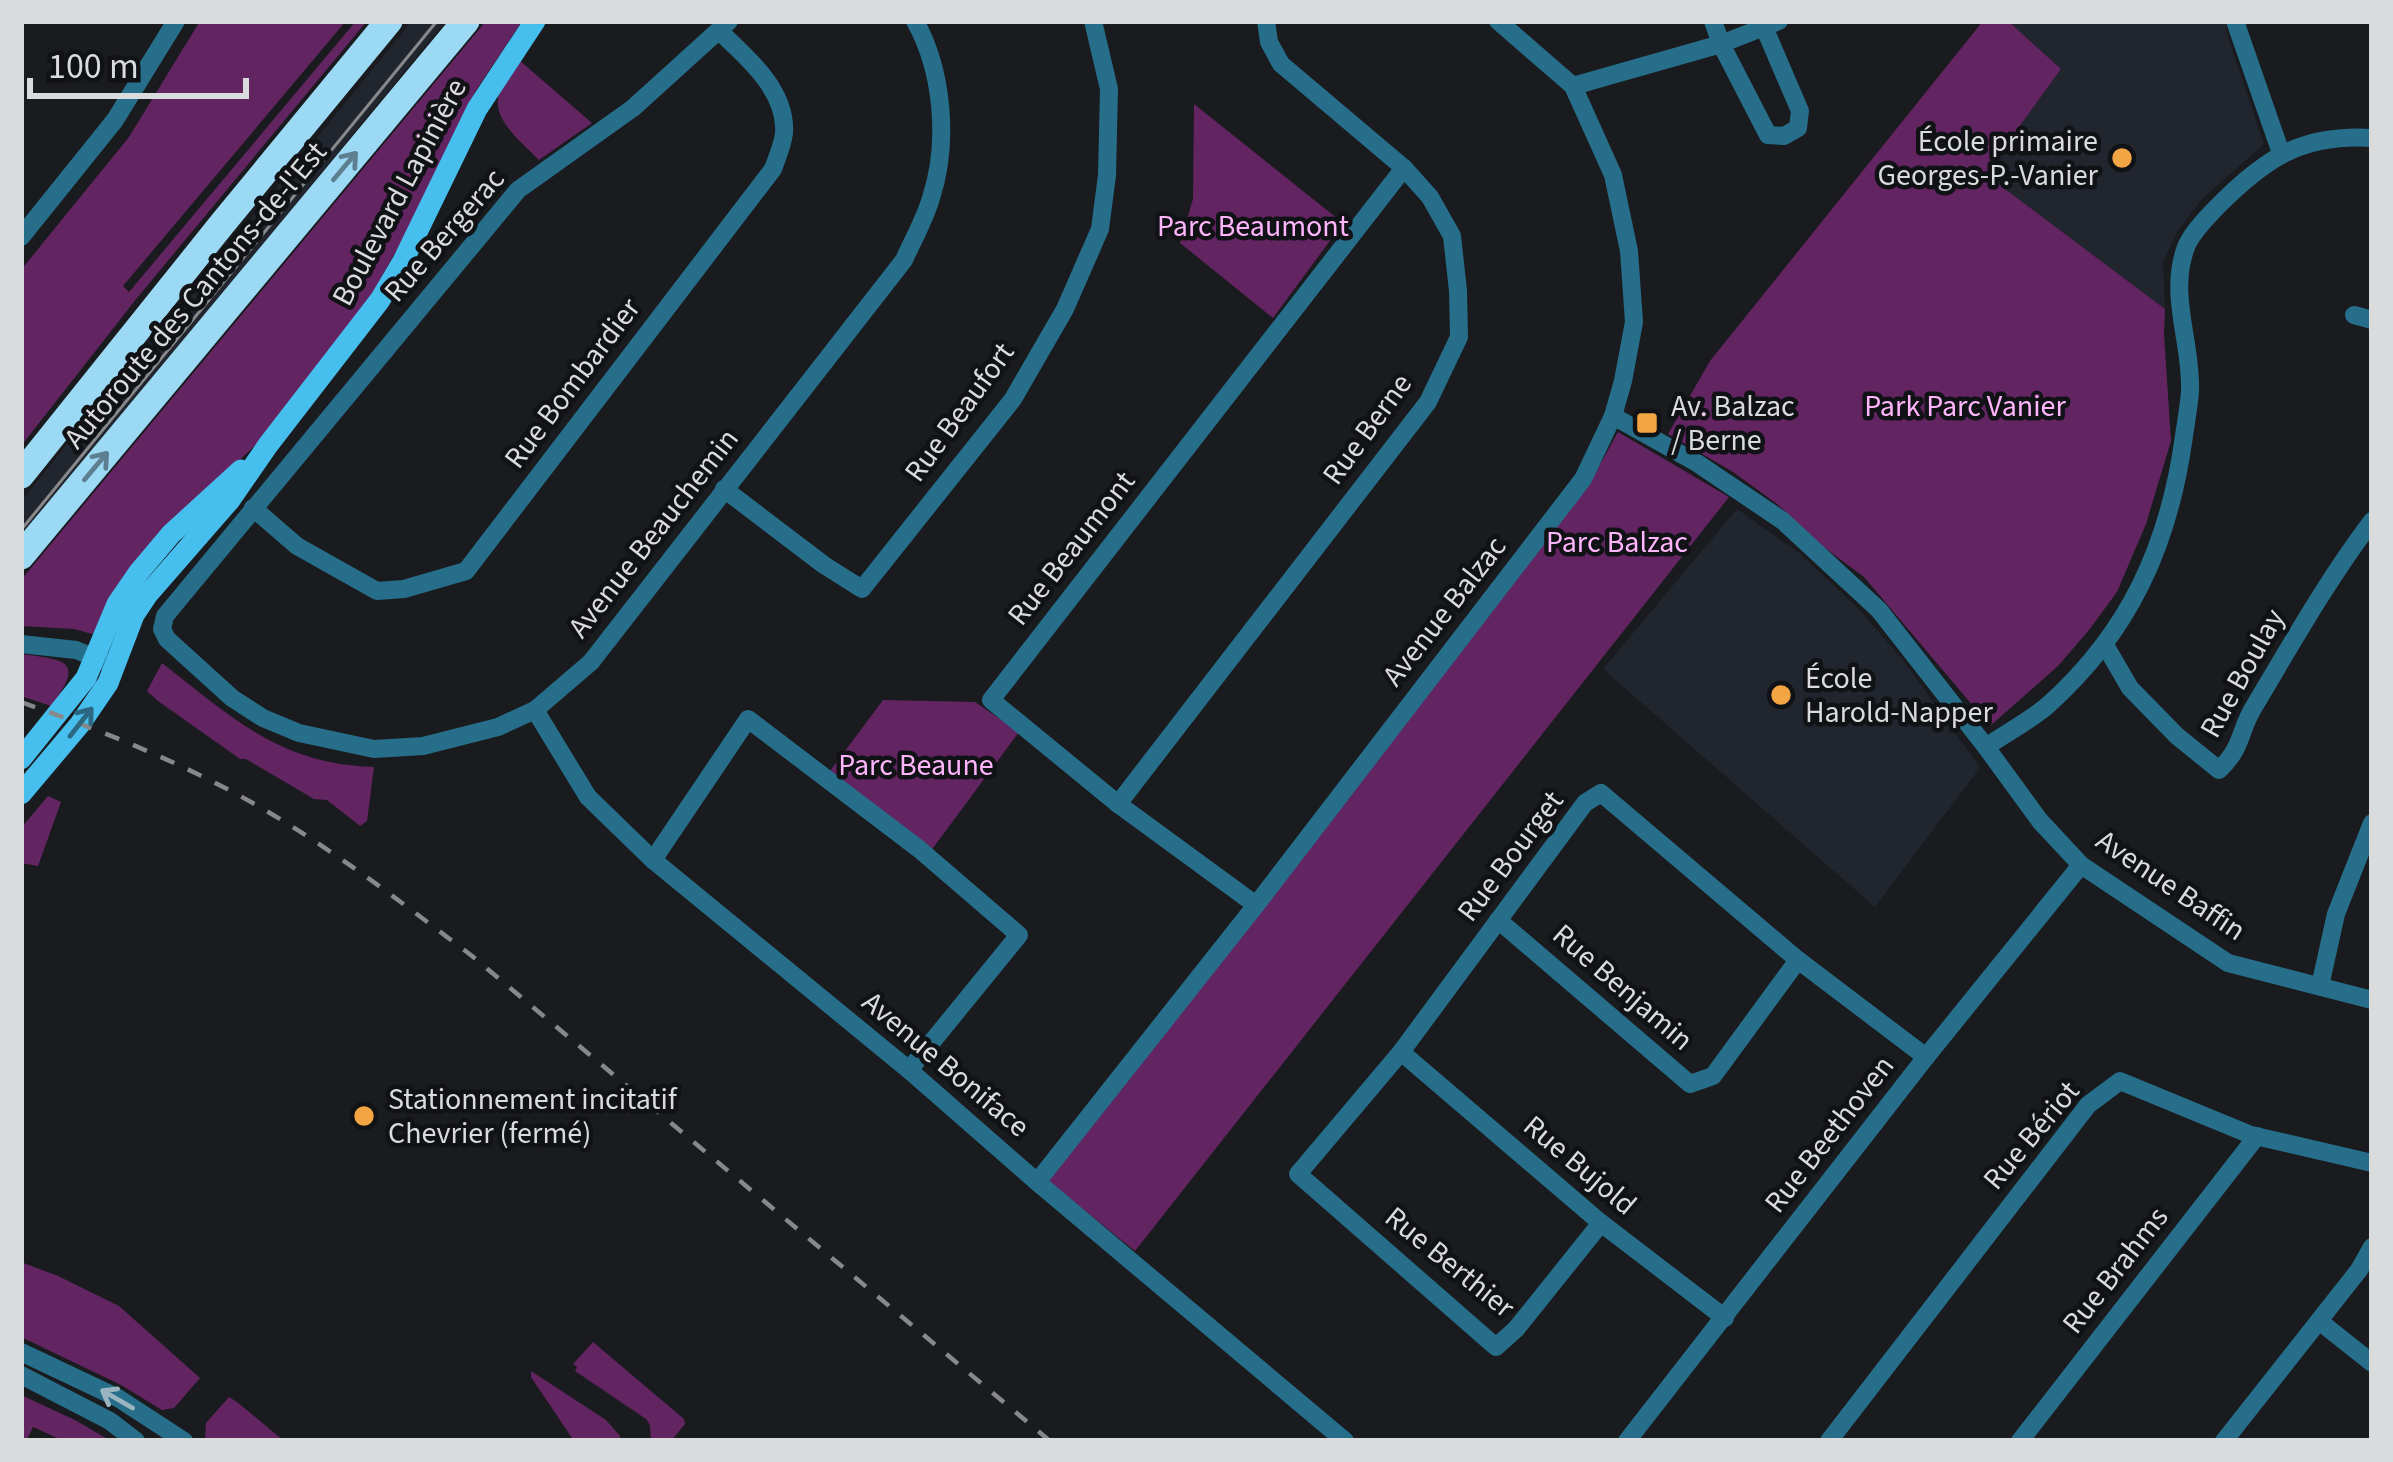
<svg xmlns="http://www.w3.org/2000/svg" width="2393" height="1462" viewBox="0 0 2393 1462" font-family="'Source Sans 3',sans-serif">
<rect width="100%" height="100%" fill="#1a1b1e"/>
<g fill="#21252d">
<path d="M412,21H446L21,539V501Z"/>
<path d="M2008,21H2228L2226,31L2264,144L2202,199L2177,232L2163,263L2165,309L1984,174L2061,69Z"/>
<path d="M1737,509L1798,552L1855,605L1904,661L1980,768L1875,907L1603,669Z"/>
</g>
<g fill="#632462">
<path d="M200,21H346L123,286L129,292L356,21H367L137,298L21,446V270L129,137Z"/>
<path d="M486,21H522L475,92L408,230L370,297L260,441L232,467L96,631L92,634L74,629L21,626V580Z"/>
<path d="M1983,21H2008L2061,69L1985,174L2165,309L2164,334L2171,441L2146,524L2117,592L2089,630L2058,666L1990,726L1864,577L1821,545L1777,504L1733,472L1668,434L1710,361Z"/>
<path d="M519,60L592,123L539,160C524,144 491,120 499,94C503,83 513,70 519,60Z"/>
<path d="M1194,104L1343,223L1273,318L1180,243L1193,199Z"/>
<path d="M1618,432L1729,497L1135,1251L1048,1181L1593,477Z"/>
<path d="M21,654C65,660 86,660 51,706L21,696Z"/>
<path d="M162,663C233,718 279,764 374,767L367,821L360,826L327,800L314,799L246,759H240L158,701L147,691Z"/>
<path d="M883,700L975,702L1019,732L927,856L827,775Z"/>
<path d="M48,796L61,802L38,866L21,863V828Z"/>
<path d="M21,1262L58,1276L119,1306L200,1378L174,1408L162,1410L121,1385L21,1337Z"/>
<path d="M593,1342L684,1419L685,1424L671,1441H651L650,1425L646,1419L575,1371L577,1367L573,1364Z"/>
<path d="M531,1371L606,1420L620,1436V1441H574L531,1377Z"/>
<path d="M21,1395L75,1420L111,1441H64L33,1427L26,1441H21Z"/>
<path d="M229,1397L237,1402L284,1441H205L206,1423Z"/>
</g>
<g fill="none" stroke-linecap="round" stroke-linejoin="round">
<g stroke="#266e8a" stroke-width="18">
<path d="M729,21L633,108L518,190L165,616L162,629L167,639L232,698L263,718L299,733L374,749L423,746L498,727L535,710L591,662L904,260C913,240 925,219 931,198C949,143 943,71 915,21"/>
<path d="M1713,21L1721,44L1768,135L1784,136L1798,128L1800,111L1764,27"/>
<path d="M2238,21L2236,24L2281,153"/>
<path d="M1573,86L1721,44L1779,21"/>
<path d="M21,237L115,120L176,21"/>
<path d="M2354,315L2372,320"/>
<path d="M1613,416L1697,463L1783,521L1879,610L1986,747L2040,821L2081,865L2228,963L2372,1000"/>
<path d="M724,489L824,565L862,589L1013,399L1065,309L1100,229L1107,175L1109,89L1093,21"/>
<path d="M253,508L297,546L377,591L404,589L466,571L773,169C777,158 783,144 784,133C787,91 747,57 719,31"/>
<path d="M21,644L76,650L103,661"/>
<path d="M2105,645L2130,688L2177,736L2219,770C2244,746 2238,732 2255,705C2292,643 2328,579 2372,521"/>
<path d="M535,710L588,797L653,860L909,1070L1037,1182L1345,1441"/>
<path d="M1986,747C2006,733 2029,721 2047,706C2130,632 2169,545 2184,436C2186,422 2189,406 2190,391C2192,343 2168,295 2186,247C2192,232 2209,215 2220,204C2267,157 2303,134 2372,138"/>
<path d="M1118,804L1428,402L1459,337L1458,291L1452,236L1430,197L1404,168L1281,64L1269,42L1266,21"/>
<path d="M653,860L748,719L919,849L1019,935L909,1070"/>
<path d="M1256,905L1118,804L991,700L1404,168"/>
<path d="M1498,920L1690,1084L1713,1076L1798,960"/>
<path d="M2320,986L2336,914L2372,823"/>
<path d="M1401,1052L1601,1223L1725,1318"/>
<path d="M1037,1182L1256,905L1583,479L1613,416L1623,381L1634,322L1629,251L1613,175L1573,86L1498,21"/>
<path d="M1601,1223L1516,1329L1496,1347L1298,1174L1401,1052L1585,803L1601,793L1798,960L1926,1057"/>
<path d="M2319,1321L2372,1363"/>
<path d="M21,1352L118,1398L184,1441"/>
<path d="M21,1375L110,1421L136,1441"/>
<path d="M1627,1441L1926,1057L2081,865"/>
<path d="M1829,1441L2088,1105L2120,1081L2251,1135L2372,1163"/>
<path d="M2020,1441L2257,1136"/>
<path d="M2224,1441L2359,1270L2372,1247"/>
</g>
<g stroke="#47bfee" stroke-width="21">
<path d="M21,759L86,678L117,604L139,572L171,534L241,470"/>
<path d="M21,794L80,724L108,683L134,615L148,594L230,500L268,445L380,300L403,261L477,109L535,21"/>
</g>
<g stroke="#9cd9f5" stroke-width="27">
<path d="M21,475L222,224L389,21"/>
<path d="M21,556L466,21"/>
</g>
<path stroke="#87888a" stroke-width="3" d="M21,530L437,21"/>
<path stroke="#87888a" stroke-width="4.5" stroke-dasharray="15 15" stroke-linecap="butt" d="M21,702C100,730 178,761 251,802C329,846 401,902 472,956L1050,1441"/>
</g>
<defs><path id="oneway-shaft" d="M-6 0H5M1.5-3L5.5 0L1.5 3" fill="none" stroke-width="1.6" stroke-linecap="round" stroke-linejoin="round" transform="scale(3)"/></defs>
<g stroke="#5d7f90">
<use href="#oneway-shaft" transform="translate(345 166) rotate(-50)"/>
<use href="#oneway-shaft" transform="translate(96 466) rotate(-50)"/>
</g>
<use stroke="#2c6882" href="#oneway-shaft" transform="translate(81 722) rotate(-52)"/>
<use stroke="#9bb5c0" href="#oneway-shaft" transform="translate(117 1399) rotate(-150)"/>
<g fill="#f3a443" stroke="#111215" stroke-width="4.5">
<circle cx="2122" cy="158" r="12"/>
<rect x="1635" y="411" width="24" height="24" rx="6"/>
<circle cx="1781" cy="695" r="12"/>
<circle cx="364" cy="1116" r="12"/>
</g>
<g text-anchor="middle" stroke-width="9" stroke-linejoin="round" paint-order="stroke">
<g font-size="30" fill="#dadbdd" stroke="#111215" text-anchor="start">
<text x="2098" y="151" text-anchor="end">École primaire<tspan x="2098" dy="34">Georges-P.-Vanier</tspan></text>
<text x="1671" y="416">Av. Balzac<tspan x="1671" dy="34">/ Berne</tspan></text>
<text x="1805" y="688">École<tspan x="1805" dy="34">Harold-Napper</tspan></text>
<text x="388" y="1109">Stationnement incitatif<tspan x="388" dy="34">Chevrier (fermé)</tspan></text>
</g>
<g font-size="30" fill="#dadbdd" stroke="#111215">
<text transform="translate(399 192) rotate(-62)" y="10">Boulevard Lapinière</text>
<text transform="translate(444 235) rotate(-49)" y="10">Rue Bergerac</text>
<text transform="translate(195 295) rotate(-50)" y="10">Autoroute des Cantons-de-l'Est</text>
<text transform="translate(572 383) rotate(-53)" y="10">Rue Bombardier</text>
<text transform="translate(959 412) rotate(-54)" y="10">Rue Beaufort</text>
<text transform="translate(1367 429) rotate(-54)" y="10">Rue Berne</text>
<text transform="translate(653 533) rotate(-52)" y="10">Avenue Beauchemin</text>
<text transform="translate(1071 548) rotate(-52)" y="10">Rue Beaumont</text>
<text transform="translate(1444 611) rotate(-52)" y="10">Avenue Balzac</text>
<text transform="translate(2242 673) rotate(-61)" y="10">Rue Boulay</text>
<text transform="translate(1510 856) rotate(-53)" y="10">Rue Bourget</text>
<text transform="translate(2171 885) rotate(34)" y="10">Avenue Baffin</text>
<text transform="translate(1623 987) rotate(41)" y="10">Rue Benjamin</text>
<text transform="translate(946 1064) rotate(40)" y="10">Avenue Boniface</text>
<text transform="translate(1829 1134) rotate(-52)" y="10">Rue Beethoven</text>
<text transform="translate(2031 1135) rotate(-50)" y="10">Rue Bériot</text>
<text transform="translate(1580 1165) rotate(40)" y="10">Rue Bujold</text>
<text transform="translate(1450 1262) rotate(39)" y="10">Rue Berthier</text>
<text transform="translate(2115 1270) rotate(-52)" y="10">Rue Brahms</text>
</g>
<g font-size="30" fill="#feb5fb" stroke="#111215">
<text x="1253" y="236">Parc Beaumont</text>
<text x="1965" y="416">Park Parc Vanier</text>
<text x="1617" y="552">Parc Balzac</text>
<text x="916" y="775">Parc Beaune</text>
</g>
</g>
<rect width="2393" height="1462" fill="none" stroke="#dadbdd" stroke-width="48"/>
<path d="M30 78v18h216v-18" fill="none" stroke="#dadbdd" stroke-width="6"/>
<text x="48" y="78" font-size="36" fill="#dadbdd" stroke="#111215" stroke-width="9" paint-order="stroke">100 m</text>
</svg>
